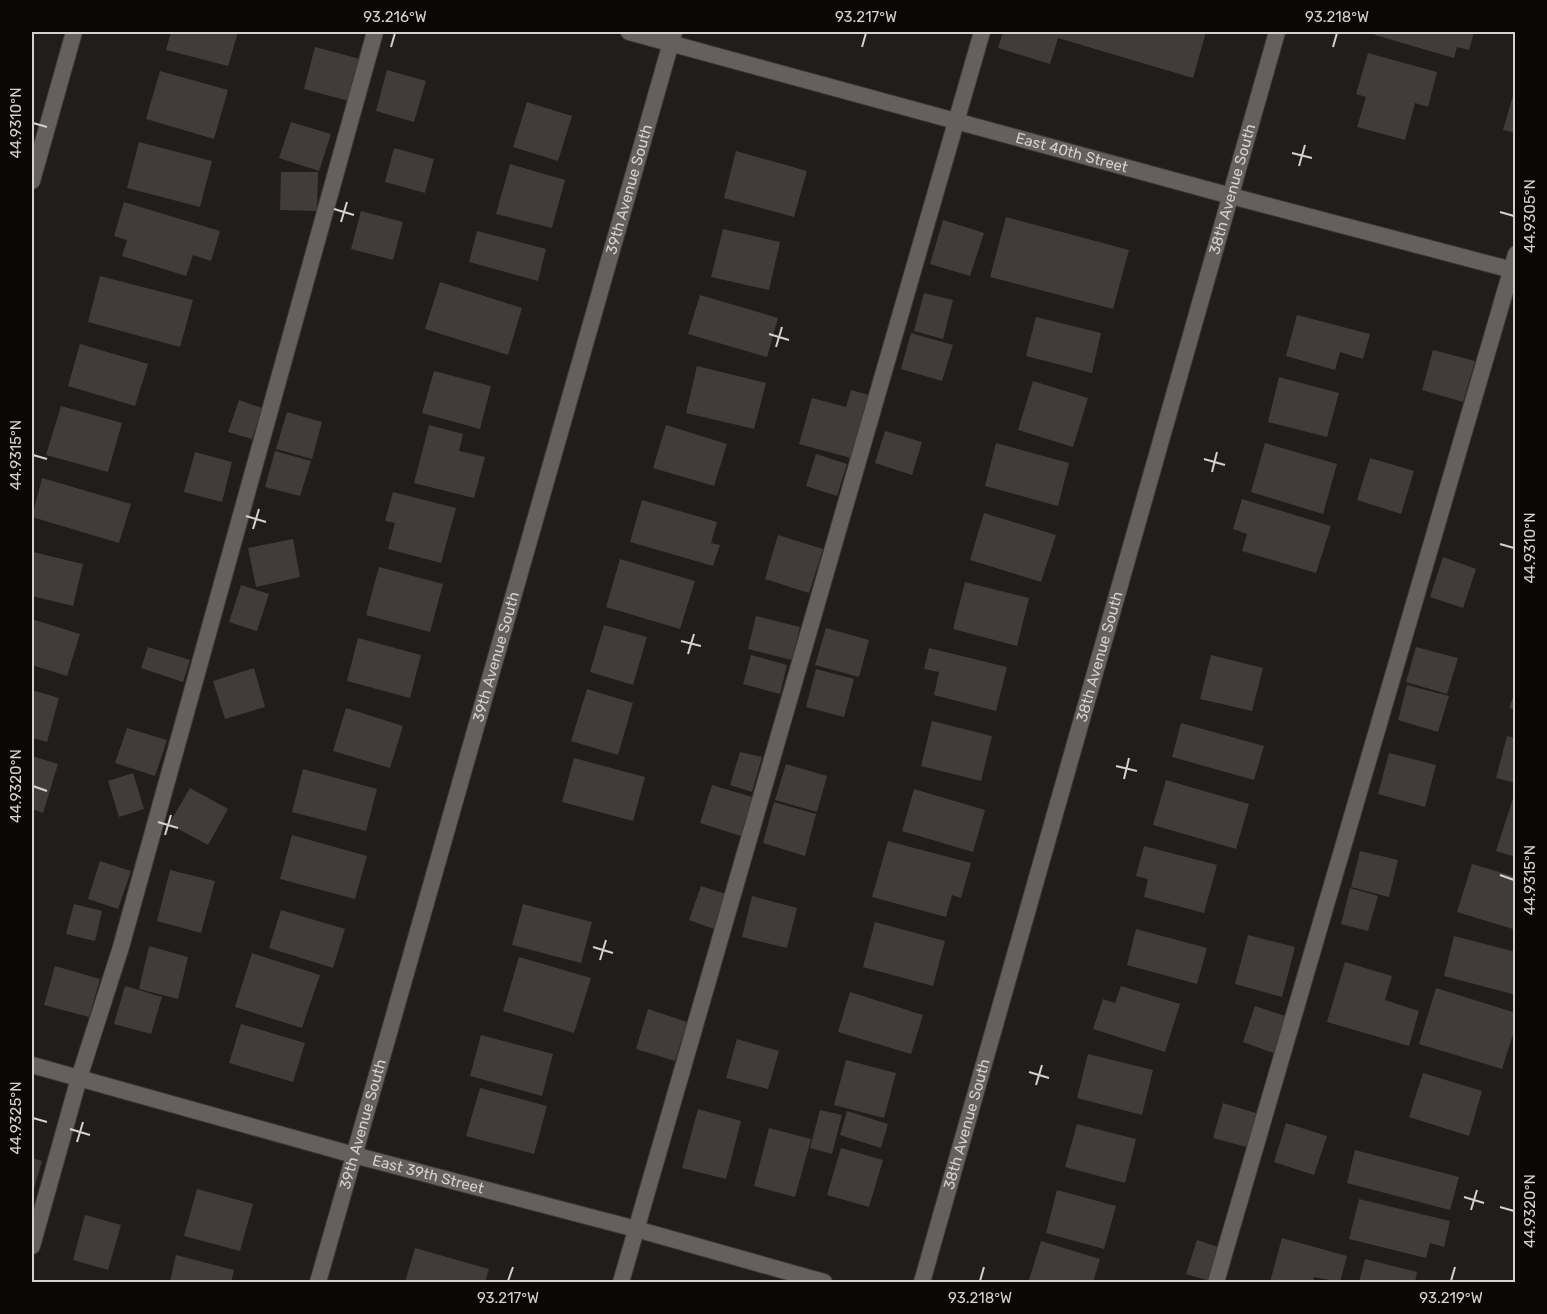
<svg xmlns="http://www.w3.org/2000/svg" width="1547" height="1314" viewBox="0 0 1547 1314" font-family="Rubik,sans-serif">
<rect width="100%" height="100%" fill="#211d1b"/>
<g fill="#413c3a">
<path d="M171,32H238L228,66L166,50Z"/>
<path d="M1003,32H1206L1193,78L1058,38L1050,64L998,48Z"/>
<path d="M1376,32H1474L1469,50L1457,47L1454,58L1375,35Z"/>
<path d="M315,47L360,59L349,101L304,89Z"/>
<path d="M1368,53L1437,72L1428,107L1415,103L1405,140L1357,127L1366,97L1356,94Z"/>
<path d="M387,70L426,81L414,122L376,111Z"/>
<path d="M160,71L228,90L214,139L146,119Z"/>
<path d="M1514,92L1516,93V133L1503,130Z"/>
<path d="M527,102L572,116L558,161L513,147Z"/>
<path d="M291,122L331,134L319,171L279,158Z"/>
<path d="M139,142L212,161L200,207L127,188Z"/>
<path d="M394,148L434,159L425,193L385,182Z"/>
<path d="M736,151L807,171L794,217L724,198Z"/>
<path d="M510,164L565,180L552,228L496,214Z"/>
<path d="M281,172H318L317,211L280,210Z"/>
<path d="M124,202L220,231L211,261L193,255L186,276L122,256L127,240L114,236Z"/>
<path d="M361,211L403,222L393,260L351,249Z"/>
<path d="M1006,217L1129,250L1113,309L990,277Z"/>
<path d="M943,220L984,233L970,276L930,264Z"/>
<path d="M723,229L780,242L769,290L711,277Z"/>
<path d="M477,231L546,249L538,281L469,262Z"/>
<path d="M100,276L193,300L180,347L88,322Z"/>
<path d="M440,282L522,308L508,355L425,329Z"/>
<path d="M924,293L953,300L943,339L914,331Z"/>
<path d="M700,295L778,318L767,357L688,334Z"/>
<path d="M1297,315L1370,334L1363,359L1340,352L1335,370L1286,356Z"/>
<path d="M1036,317L1101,333L1092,373L1026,356Z"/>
<path d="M911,333L953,345L942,381L901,369Z"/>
<path d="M80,344L148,364L135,406L68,386Z"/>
<path d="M1433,350L1475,361L1463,402L1422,390Z"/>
<path d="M697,366L766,383L754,429L686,413Z"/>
<path d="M434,371L491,386L480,429L422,413Z"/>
<path d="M1279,377L1339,393L1327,437L1268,422Z"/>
<path d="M1033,381L1088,398L1073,447L1018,430Z"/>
<path d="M851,390L869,395L851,458L799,444L812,398L846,407Z"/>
<path d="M239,400L262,408L252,439L228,432Z"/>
<path d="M61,406L122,423L108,472L46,455Z"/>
<path d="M287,412L322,422L312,459L276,449Z"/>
<path d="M429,425L463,434L459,451L485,457L474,498L414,483Z"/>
<path d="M666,425L727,444L714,486L653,468Z"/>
<path d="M885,431L922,442L912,475L875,463Z"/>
<path d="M996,443L1069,463L1058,506L985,486Z"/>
<path d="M1265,443L1337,464L1323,514L1251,492Z"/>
<path d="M275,451L311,461L300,496L265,487Z"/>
<path d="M195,452L232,462L222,502L184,492Z"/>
<path d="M816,454L847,464L837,496L806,486Z"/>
<path d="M1370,458L1414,471L1401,514L1357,500Z"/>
<path d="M42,478L131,504L119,543L32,517Z"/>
<path d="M393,492L456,508L441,563L388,549L395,523L385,521Z"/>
<path d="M1242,499L1331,526L1316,573L1242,551L1247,534L1233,529Z"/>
<path d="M642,500L717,522L711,543L720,545L713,566L630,542Z"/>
<path d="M984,513L1056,535L1041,582L970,560Z"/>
<path d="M778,535L823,549L809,593L765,579Z"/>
<path d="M293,539L300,577L256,587L248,548Z"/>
<path d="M33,552L83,564L73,606L32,596Z"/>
<path d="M1443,557L1476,569L1463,608L1430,597Z"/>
<path d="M620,559L695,581L680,629L606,607Z"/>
<path d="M379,567L443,584L430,632L366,615Z"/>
<path d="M965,582L1029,598L1017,646L953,629Z"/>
<path d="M241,585L269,594L257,631L229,622Z"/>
<path d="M756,616L800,627L792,660L748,649Z"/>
<path d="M32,619L80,634L67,676L32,665Z"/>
<path d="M604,625L647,637L633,685L590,672Z"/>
<path d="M826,628L869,640L859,677L815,665Z"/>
<path d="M358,638L421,655L410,698L347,681Z"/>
<path d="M148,647L190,660L183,682L141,668Z"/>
<path d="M1416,647L1458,658L1447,694L1406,682Z"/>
<path d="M929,648L1007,667L996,711L934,695L939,672L924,669Z"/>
<path d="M751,655L787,665L780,694L743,684Z"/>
<path d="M1211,655L1263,668L1252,711L1200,699Z"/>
<path d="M254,668L265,707L225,719L213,681Z"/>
<path d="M816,669L854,679L844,717L806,707Z"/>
<path d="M1407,685L1449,696L1438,732L1398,720Z"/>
<path d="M587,689L633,703L618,755L571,741Z"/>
<path d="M1516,689V710L1509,708Z"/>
<path d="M32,690L59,698L47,742L32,738Z"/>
<path d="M346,708L403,726L390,768L333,751Z"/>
<path d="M932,721L992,736L981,781L921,766Z"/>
<path d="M1181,723L1264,746L1254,780L1172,757Z"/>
<path d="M127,728L167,740L155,776L115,763Z"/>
<path d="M1507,736L1516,738V783L1496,778Z"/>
<path d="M740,752L762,757L752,792L730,785Z"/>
<path d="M1389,753L1436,765L1425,807L1378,794Z"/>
<path d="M32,756L58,764L43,813L32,809Z"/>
<path d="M574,758L645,777L633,821L562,802Z"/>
<path d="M786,764L827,776L817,812L775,800Z"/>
<path d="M303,769L377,789L366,831L292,812Z"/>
<path d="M133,773L144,809L119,817L108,781Z"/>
<path d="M1166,780L1249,804L1236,849L1153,825Z"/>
<path d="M712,785L752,797L741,836L700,823Z"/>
<path d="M190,788L228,809L208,845L169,824Z"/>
<path d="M914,789L985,810L973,852L902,831Z"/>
<path d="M1516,789V857L1496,851Z"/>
<path d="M774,802L816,814L805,856L763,843Z"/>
<path d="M292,835L367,856L355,899L280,879Z"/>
<path d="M888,841L971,863L961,898L952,895L946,917L872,897Z"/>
<path d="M1144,846L1217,865L1204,913L1144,897L1148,879L1136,876Z"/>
<path d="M1360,851L1398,860L1389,897L1351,887Z"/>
<path d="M100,861L131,871L118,909L88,899Z"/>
<path d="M1472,864L1516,877V930L1457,912Z"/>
<path d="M170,870L215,881L201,933L157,921Z"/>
<path d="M701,886L726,894L714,929L689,920Z"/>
<path d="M1350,888L1378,896L1368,931L1341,924Z"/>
<path d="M752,896L797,908L787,948L742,937Z"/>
<path d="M74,904L102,911L95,941L66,934Z"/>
<path d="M523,904L592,922L581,963L512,945Z"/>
<path d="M281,910L345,929L333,968L269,948Z"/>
<path d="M875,922L945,941L933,986L863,967Z"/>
<path d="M1136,929L1207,948L1197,984L1127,965Z"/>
<path d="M1248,935L1295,947L1282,997L1235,984Z"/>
<path d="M1454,936L1516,952V995L1444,976Z"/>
<path d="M149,946L188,957L178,999L139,989Z"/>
<path d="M252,953L320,975L302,1028L235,1007Z"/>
<path d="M519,957L591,978L574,1033L503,1011Z"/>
<path d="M1345,962L1392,976L1385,1000L1419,1011L1409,1046L1327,1022Z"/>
<path d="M55,966L100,979L89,1017L44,1005Z"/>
<path d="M125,986L162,997L151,1034L114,1024Z"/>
<path d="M1121,986L1180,1004L1165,1052L1093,1029L1103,999L1115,1003Z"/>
<path d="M1436,988L1516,1013V1025L1502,1069L1419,1044Z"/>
<path d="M850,992L923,1015L911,1054L838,1032Z"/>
<path d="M1255,1006L1288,1017L1276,1054L1243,1042Z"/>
<path d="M648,1009L687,1022L675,1061L636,1049Z"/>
<path d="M241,1024L305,1043L293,1082L229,1063Z"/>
<path d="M481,1035L553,1054L542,1096L470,1076Z"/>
<path d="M737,1039L779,1051L768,1089L726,1078Z"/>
<path d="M1088,1054L1153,1070L1142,1115L1077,1098Z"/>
<path d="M846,1060L896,1073L884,1118L834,1105Z"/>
<path d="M1423,1073L1482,1091L1469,1136L1409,1117Z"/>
<path d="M480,1088L547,1106L534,1154L466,1136Z"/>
<path d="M1223,1103L1259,1114L1250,1148L1213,1138Z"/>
<path d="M698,1109L741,1121L726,1179L682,1168Z"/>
<path d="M820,1110L842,1115L832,1154L810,1148Z"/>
<path d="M847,1111L888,1124L881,1148L840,1135Z"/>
<path d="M1286,1123L1327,1136L1314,1175L1274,1162Z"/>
<path d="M1077,1124L1136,1139L1125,1183L1065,1167Z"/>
<path d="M769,1128L811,1139L795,1197L754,1186Z"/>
<path d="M841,1148L883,1160L869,1207L827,1195Z"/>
<path d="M1355,1150L1459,1177L1450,1210L1347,1183Z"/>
<path d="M32,1158L42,1161L32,1195Z"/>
<path d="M197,1189L253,1204L240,1251L184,1236Z"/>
<path d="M1057,1190L1116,1206L1104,1249L1046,1233Z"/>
<path d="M1359,1199L1450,1221L1444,1247L1430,1243L1426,1258L1349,1239Z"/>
<path d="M85,1215L121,1225L108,1270L73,1260Z"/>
<path d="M1282,1238L1347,1256L1340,1282L1314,1277L1313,1282H1270Z"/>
<path d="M1197,1240L1224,1249L1213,1282L1186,1274Z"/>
<path d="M1041,1241L1100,1259L1093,1282H1038L1029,1280Z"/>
<path d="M415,1248L489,1269L485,1282H405Z"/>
<path d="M176,1255L234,1270L231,1282H170Z"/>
<path d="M1365,1259L1417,1272L1415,1282H1359Z"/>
</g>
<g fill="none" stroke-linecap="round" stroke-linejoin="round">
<defs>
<g id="service">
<path d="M32,1246L79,1078L121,947L375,32"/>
<path d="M621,1282L982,32"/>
<path d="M1216,1282L1516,254"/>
</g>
<g id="minor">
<path id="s1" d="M629,32L1231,196L1516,271"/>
<path d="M32,181L74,32"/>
<path id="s2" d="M32,1065L354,1155L636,1229L824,1282"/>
<path id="s3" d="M318,1282L674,32"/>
<path id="s4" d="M922,1282L1277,32"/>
</g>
</defs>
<use href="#service" stroke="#3b3836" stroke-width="18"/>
<use href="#minor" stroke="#3b3836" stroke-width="18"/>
<use href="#service" stroke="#65605e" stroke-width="16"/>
<use href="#minor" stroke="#65605e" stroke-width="16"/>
</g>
<path fill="none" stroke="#d4d1d0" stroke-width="2" d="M391,47L395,33M862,47L866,33M1333,47L1337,33M33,123L47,127M1292,153L1312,158M1299,166L1305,145M334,209L354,215M1500,212L1514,216M341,222L347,202M769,334L789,340M776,347L782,327M33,455L47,459M1204,459L1225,465M1212,472L1217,452M246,516L266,522M253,529L259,509M1500,544L1514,548M681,641L701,646M688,654L694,634M1116,766L1137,771M1124,779L1129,758M33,786L47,791M158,822L178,828M165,835L171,815M1500,875L1514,880M593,947L613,953M600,960L606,940M1029,1072L1049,1078M1036,1085L1042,1065M33,1118L47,1122M70,1129L90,1135M77,1142L83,1122M1464,1197L1484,1203M1500,1207L1514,1211M1471,1210L1477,1190M508,1281L513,1267M980,1281L984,1267M1451,1281L1455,1267"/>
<g text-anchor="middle" stroke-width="4.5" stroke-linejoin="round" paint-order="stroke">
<g font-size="15" fill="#d4d1d0" stroke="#0a0807">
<text dy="5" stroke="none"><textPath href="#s1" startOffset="459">East 40th Street</textPath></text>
<text dy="5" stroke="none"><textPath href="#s3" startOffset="1136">39th Avenue South</textPath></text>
<text dy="5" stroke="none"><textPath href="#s4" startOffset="1136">38th Avenue South</textPath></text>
<text dy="5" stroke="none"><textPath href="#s3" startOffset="650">39th Avenue South</textPath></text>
<text dy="5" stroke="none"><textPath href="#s4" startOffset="650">38th Avenue South</textPath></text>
<text dy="5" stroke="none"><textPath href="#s3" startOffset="164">39th Avenue South</textPath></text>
<text dy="5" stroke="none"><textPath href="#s4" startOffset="164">38th Avenue South</textPath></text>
<text dy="5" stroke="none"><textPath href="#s2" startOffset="411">East 39th Street</textPath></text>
</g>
</g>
<rect width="1547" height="1314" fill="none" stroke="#0a0807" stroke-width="66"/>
<rect x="33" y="33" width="1481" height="1248" fill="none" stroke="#d4d1d0" stroke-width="2"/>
<g font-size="15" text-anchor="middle" fill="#d4d1d0">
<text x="395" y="22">93.216°W</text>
<text x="866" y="22">93.217°W</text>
<text x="1337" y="22">93.218°W</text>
<text transform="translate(16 123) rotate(-90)" y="5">44.9310°N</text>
<text transform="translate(1530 216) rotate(-90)" y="5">44.9305°N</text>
<text transform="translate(16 455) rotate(-90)" y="5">44.9315°N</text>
<text transform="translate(1530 548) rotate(-90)" y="5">44.9310°N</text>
<text transform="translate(16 786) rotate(-90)" y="5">44.9320°N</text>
<text transform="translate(1530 880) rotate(-90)" y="5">44.9315°N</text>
<text transform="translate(16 1118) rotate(-90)" y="5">44.9325°N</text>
<text transform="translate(1530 1211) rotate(-90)" y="5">44.9320°N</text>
<text x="508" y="1303">93.217°W</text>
<text x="980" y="1303">93.218°W</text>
<text x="1451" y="1303">93.219°W</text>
</g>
</svg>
